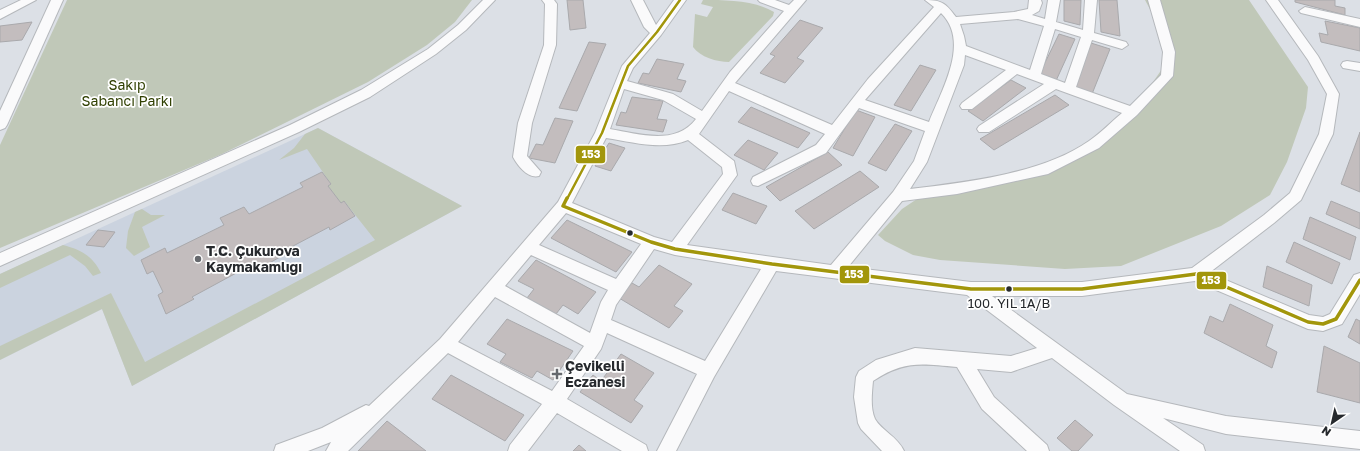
<svg xmlns="http://www.w3.org/2000/svg" width="1360" height="451" viewBox="0 0 1360 451" font-family="'Golos Text',sans-serif">
<rect width="100%" height="100%" fill="#dce0e6"/>
<path fill="#cbd3df" d="M318,128L462,206L132,386L102,309L0,360V274Z"/>
<g fill="#c0c8b8">
<path d="M67,0H472L455,22L427,45L368,82L222,154L0,248V145Z"/>
<path d="M703,0C726,0 754,0 774,12L773,16L729,62C717,62 700,57 693,47L695,14L707,17L713,7L701,4Z"/>
<path d="M1145,0H1249L1308,87L1306,108L1287,162L1270,195L1221,226L1121,266L1065,269L940,260L913,255L885,241L878,235L902,209L920,197L951,186L1072,159L1109,128L1151,85L1162,69L1164,54L1159,26Z"/>
<path d="M318,128L462,206L132,386L102,309L0,360V346L111,293L145,362L375,240L345,202L341,203L328,186L331,184L307,149L279,160L294,148L305,134Z"/>
<path d="M142,209L151,215H165L142,227L150,247L134,256L126,248L128,231L135,212Z"/>
<path d="M63,245C81,250 92,255 101,273L93,276L85,266L70,255L0,288V274Z"/>
</g>
<g fill="#c3bdbe" stroke="#a9a9ac">
<path d="M567,0H583L586,28L570,30Z"/>
<path d="M1064,0H1081L1080,25L1064,21Z"/>
<path d="M1099,0H1117L1120,36L1101,32Z"/>
<path d="M1295,0H1335V6L1345,8V15L1295,2Z"/>
<path d="M800,20L823,28L797,58L804,61L785,83L760,73L775,56L770,54Z"/>
<path d="M1325,21L1360,28V51L1321,42L1319,33L1328,35Z"/>
<path d="M32,22L22,40L0,42V26Z"/>
<path d="M1059,34L1075,39L1055,83L1038,77Z"/>
<path d="M589,42L606,44L577,111L559,108Z"/>
<path d="M1091,43L1110,49L1092,94L1072,87Z"/>
<path d="M657,59L684,64L677,79L686,81L681,92L638,83L643,73L649,74Z"/>
<path d="M920,65L936,70L911,111L894,105Z"/>
<path d="M1011,80L1026,88L983,121L968,111Z"/>
<path d="M1055,95L1069,105L994,150L980,139Z"/>
<path d="M632,97L663,101L657,119L667,120L663,132L616,125L621,112L626,113Z"/>
<path d="M751,107L810,133L798,148L738,122Z"/>
<path d="M856,110L875,117L853,156L833,148Z"/>
<path d="M555,118L573,121L555,163L529,158L536,144L543,145Z"/>
<path d="M895,124L912,131L886,171L868,163Z"/>
<path d="M1360,132V192L1341,184Z"/>
<path d="M748,140L778,153L764,170L734,155Z"/>
<path d="M609,143L625,148L611,171L595,166Z"/>
<path d="M828,152L842,165L780,201L766,187Z"/>
<path d="M860,171L879,187L814,229L795,211Z"/>
<path d="M322,172L331,184L328,186L341,203L344,201L355,216L330,230L329,227L278,254L280,257L255,271L251,265L192,297L194,299L166,314L158,295L163,292L153,271L147,274L141,260L165,248L167,253L224,225L220,218L244,207L249,214L303,187L300,183Z"/>
<path d="M733,193L767,206L756,224L722,210Z"/>
<path d="M1331,201L1360,213V229L1326,214Z"/>
<path d="M1310,217L1356,237L1350,260L1303,239Z"/>
<path d="M567,220L632,252L616,272L551,238Z"/>
<path d="M98,230L115,232L104,247L86,245Z"/>
<path d="M1294,242L1340,263L1332,284L1286,262Z"/>
<path d="M536,260L596,292L578,314L563,305L556,314L527,298L534,289L518,281Z"/>
<path d="M659,265L692,284L674,306L683,311L669,328L619,298L632,283L639,287Z"/>
<path d="M1267,266L1312,285L1309,306L1263,287Z"/>
<path d="M1230,304L1273,325L1266,346L1277,352L1272,368L1204,333L1210,316L1223,322Z"/>
<path d="M507,319L573,351L553,380L537,371L532,378L500,362L506,354L487,344Z"/>
<path d="M1356,319L1360,321V344L1348,337Z"/>
<path d="M1324,346L1360,363V403L1317,392Z"/>
<path d="M621,354L654,373L634,400L643,406L631,423L580,392L593,375L601,381Z"/>
<path d="M451,375L524,415L505,441L432,399Z"/>
<path d="M1075,420L1093,435L1078,451H1072L1057,438Z"/>
<path d="M387,421L426,451H358Z"/>
<path d="M579,445L586,451H573Z"/>
</g>
<g fill="none" stroke-linecap="round" stroke-linejoin="round">
<defs>
<g id="minor">
<path d="M21,0H36L0,19V10Z"/>
<path d="M51,0H63L7,125L5,128L0,130V111Z"/>
<path d="M483,0H495L466,30L436,54L370,97L299,132L0,266V253L290,125L361,90L428,49L458,25Z"/>
<path d="M542,0H554L557,4L556,45L532,123L527,156L541,172L539,176C528,179 518,166 513,157L518,123L544,45L545,4Z"/>
<path d="M631,0H643L656,25L674,0H686L661,35L633,68L627,81L673,94L702,111L730,72L784,11L760,2L758,0H775L789,5L794,0H806L735,83L832,125L868,79L934,7L925,0C943,0 946,4 956,17L1014,12L1028,9L1029,0H1041L1042,3L1039,11L1032,15L1045,19L1048,0H1060L1056,22L1083,30L1085,0H1097L1094,33L1126,42L1128,45L1122,49L1092,40L1076,87L1130,106L1161,75L1163,52L1148,0H1160L1175,52L1173,76L1137,115L1099,148L1048,174L957,194L902,201L848,267L971,282H1082L1192,268L1264,215L1290,193L1319,134L1327,94L1308,60L1266,0H1278L1318,56L1339,94L1333,134L1301,200L1274,223L1209,273L1309,315L1323,317L1330,314L1354,275L1360,273V294L1342,324L1323,331L1308,329L1195,281L1082,296H992L1127,394L1226,416L1360,431V449L1226,434L1163,418L1203,445L1205,451H1180L1114,405L1052,358L1011,372L977,369L994,397L1047,445L1049,451H1027L982,409L957,367C921,364 905,360 873,381C872,392 870,408 875,419C881,430 898,437 904,451H882L861,429L858,423L854,397L856,377L859,371L876,360L915,348L1011,356L1037,348L967,295L776,271L714,377L676,451H657L697,374L607,333L601,349L567,399L646,445L648,451H622L557,413L528,451H508L510,445L542,404L448,353L348,451H326L331,442L308,451H274L276,445L322,428L360,408L366,405L369,406L440,339L558,202L595,133L622,66L650,33L644,27ZM941,13C971,42 941,91 929,122L865,100ZM1018,19L1044,26L1030,70L966,46L964,36L960,24ZM1055,29L1081,37L1065,83L1041,74ZM965,55L1006,70L962,103L960,106L962,109H972L1017,74L1044,84L979,126L977,129L979,132H989L1056,89L1122,113C1111,122 1101,133 1089,141C1042,174 966,182 910,189L927,162L964,65ZM624,89L663,100L696,119C675,146 639,134 610,129ZM729,91L825,134L816,145L753,177L751,181L753,185L758,186L826,153L859,108L925,131L914,161L893,192L831,265L687,245L737,175L734,161L699,134ZM606,138C633,142 662,151 688,140L722,167L723,174L672,242L654,237L572,203ZM566,213L641,244L616,279L539,245ZM654,249L675,255L761,269L705,361L611,320L616,305ZM531,255L608,290L601,302L590,333L505,286ZM495,297L584,346L552,391L458,342Z"/>
<path d="M1305,7L1360,19V27L1301,13L1299,11Z"/>
<path d="M1347,61L1360,63V71L1343,68L1341,65L1343,62Z"/>
</g>
</defs>
<use href="#minor" stroke="#b5b8bc" stroke-width="2"/>
<use href="#minor" fill="#fafafb" fill-rule="evenodd"/>
<defs>
<path id="bus-1-far1" d="M567,199L602,133L628,66L657,32L680,0"/>
<path id="bus-1" d="M567,198L563,206L651,242L675,249L772,264L971,289H1082L1196,274L1308,322L1323,324L1336,319L1360,280"/>
</defs>
<use href="#bus-1-far1" stroke="#fff" stroke-width="5"/>
<use href="#bus-1" stroke="#fff" stroke-width="6"/>
<use href="#bus-1-far1" stroke="#a2960b" stroke-width="2.5"/>
<use href="#bus-1" stroke="#a2960b" stroke-width="3.5"/>
</g>
<g fill="#26292d" stroke="#fff" stroke-width="1.5">
<circle cx="630" cy="233" r="3.5"/>
<circle cx="1009" cy="289" r="3.5"/>
</g>
<g fill="#66696e" stroke="#fff" stroke-width="1.5">
<circle cx="198" cy="259" r="4"/>
<path d="M555 368h4v4h4v4h-4v4h-4v-4h-4v-4h4z"/>
</g>
<g text-anchor="middle" stroke-width="3.5" stroke-linejoin="round" paint-order="stroke">
<g font-size="13" fill="#26292d" stroke="#fff">
<text x="1009" y="308">100. YIL 1A/B</text>
</g>
<g font-size="14" fill="#304002" stroke="#fff">
<text x="127" y="90">Sakıp<tspan x="127" dy="16">Sabancı Parkı</tspan></text>
</g>
<g font-size="14" font-weight="bold" fill="#26292d" stroke="#fff" text-anchor="start">
<text x="206" y="256">T.C. Çukurova<tspan x="206" dy="16">Kaymakamlığı</tspan></text>
<text x="565" y="371">Çevikelli<tspan x="565" dy="16">Eczanesi</tspan></text>
</g>
</g>
<g stroke="#fff" stroke-width="1.5">
<rect x="575" y="145" width="31" height="19" rx="4" fill="#a2960b"/>
<rect x="839" y="265" width="31" height="19" rx="4" fill="#a2960b"/>
<rect x="1196" y="271" width="31" height="19" rx="4" fill="#a2960b"/>
</g>
<g font-size="11" text-anchor="middle" font-weight="bold" fill="#fff">
<text x="591" y="158">153</text>
<text x="854" y="278">153</text>
<text x="1211" y="284">153</text>
</g>
<g transform="translate(1332 423) rotate(214)" stroke="#ffffff" stroke-width="3" paint-order="stroke">
<path d="M0-3L7 15L0 10L-7 15Z" fill="#26292d"/>
<text y="-6" font-size="11" font-weight="bold" text-anchor="middle" fill="#26292d">N</text>
</g>
</svg>
